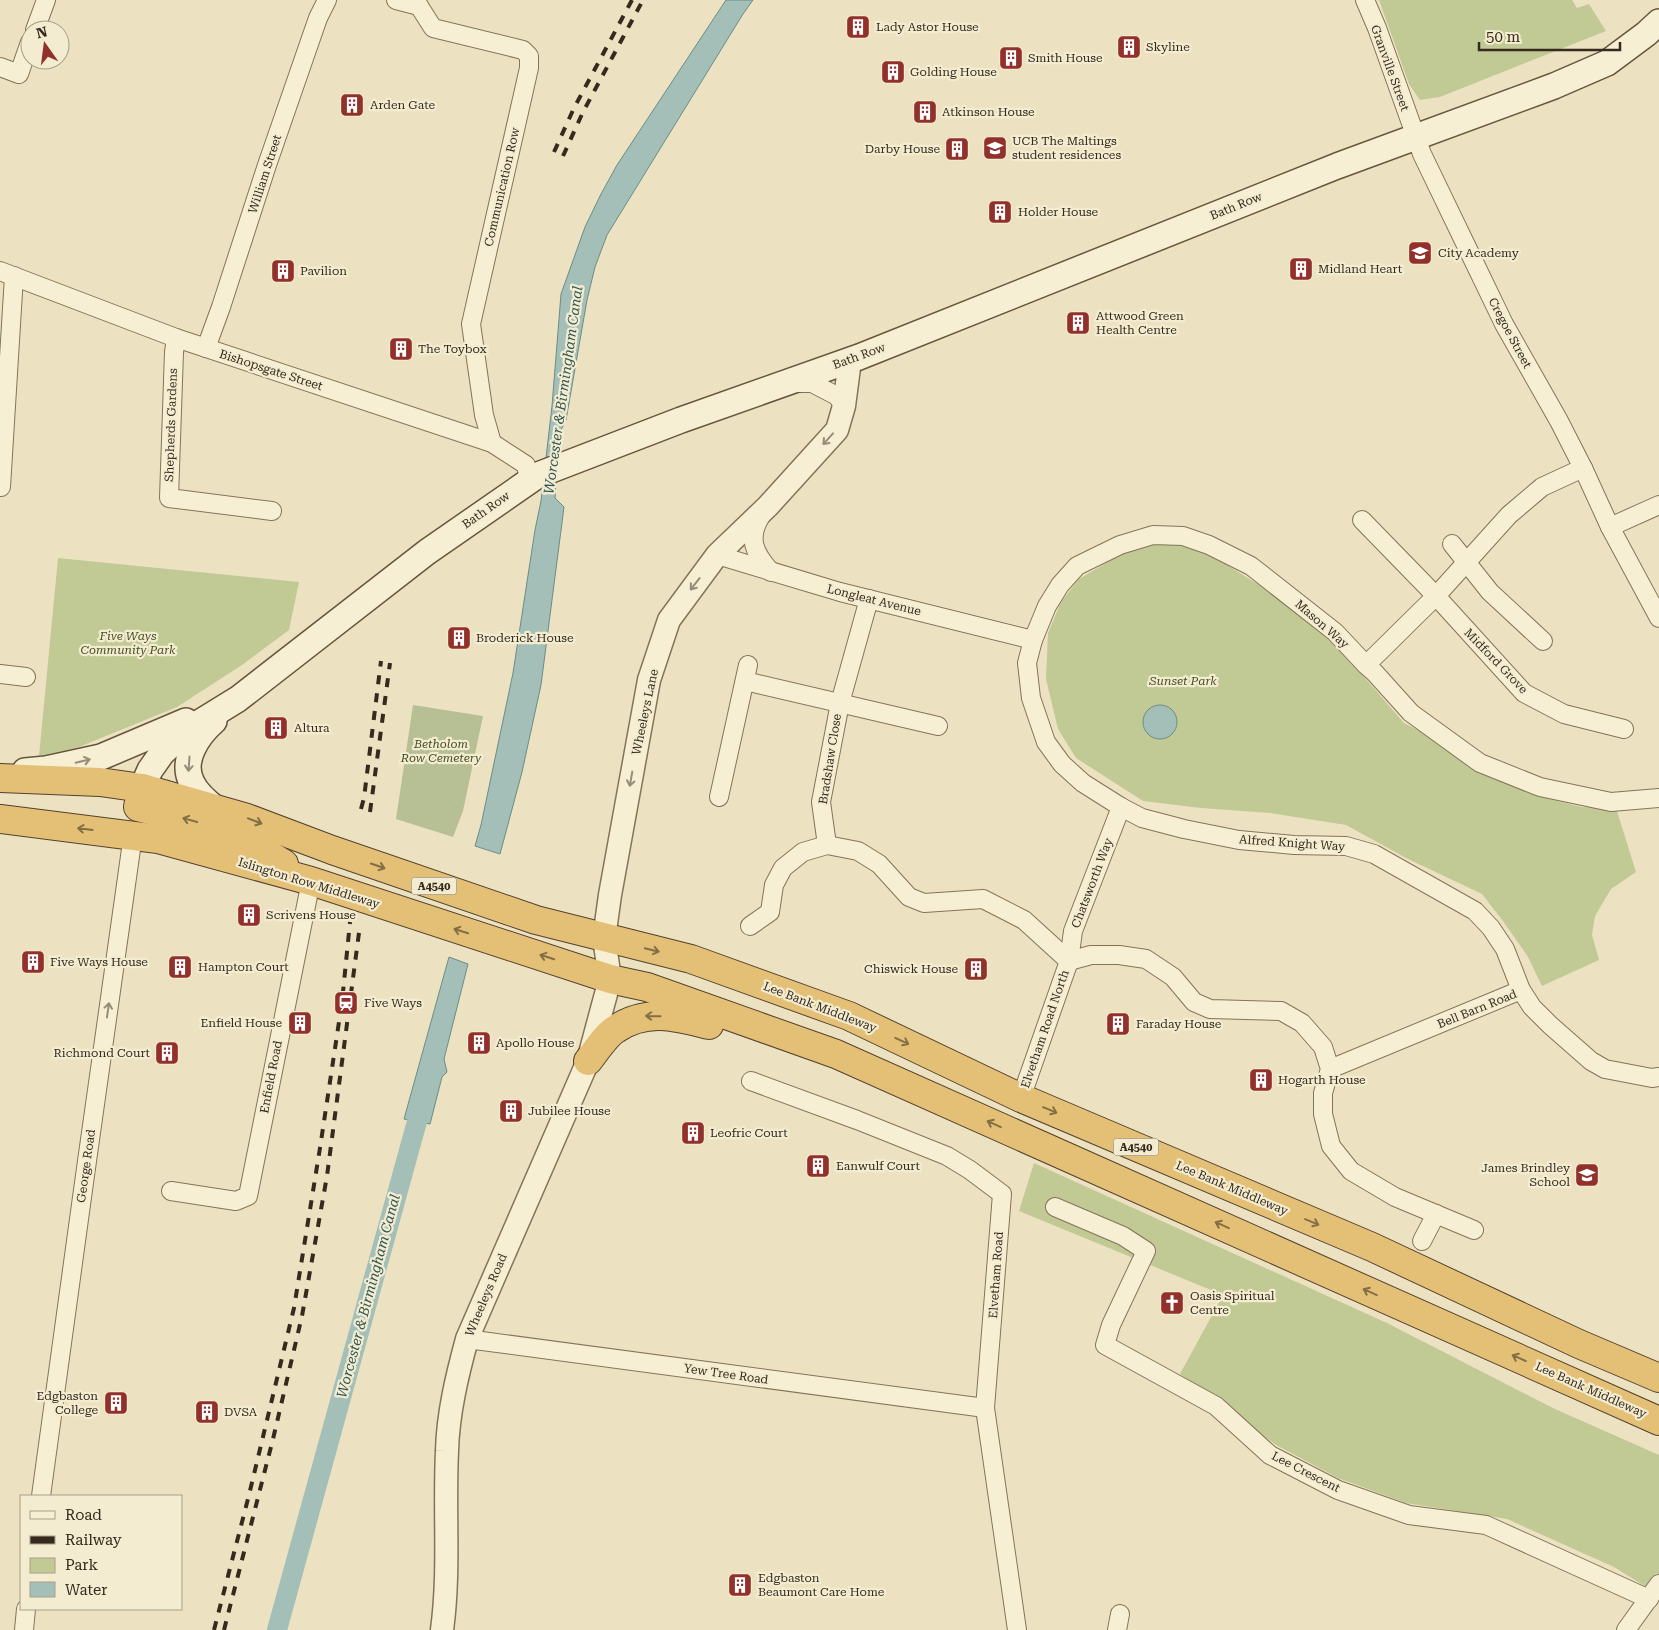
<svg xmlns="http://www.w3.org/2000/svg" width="1659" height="1630" viewBox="0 0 1659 1630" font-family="'Roboto Serif',serif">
<rect width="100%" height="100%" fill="#ece2c1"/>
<g fill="#c1ca95">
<path d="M1379,0H1572L1577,8L1589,4L1606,31L1440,97L1420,100L1409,84Z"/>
<path d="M1153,544L1186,546L1216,558L1267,590L1335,643L1404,723L1430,736L1478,771L1538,796L1582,807L1616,808L1636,872L1611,889L1595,916L1592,935L1599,960L1542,986L1528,957L1503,921L1482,894L1408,859L1346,825L1270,813L1201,808L1143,801L1076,758L1058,729L1046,679L1048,633L1061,602L1079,579L1123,553Z"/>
<path d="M58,558L299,582L289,630L242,665L177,707L79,747L39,756Z"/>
<path d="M1034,1163L1387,1323L1555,1409L1659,1455V1595L1614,1567L1507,1519L1406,1503L1338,1478L1276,1445L1180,1374L1223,1295L1019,1211Z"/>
</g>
<path fill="#b7bf95" d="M413,705L483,716L463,811L453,837L396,819Z"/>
<g fill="#a3bfb8" stroke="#6b8c86">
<path d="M726,0H753L743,14L607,235L595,267L587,300L566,420L559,434L555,498L564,507L541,685L522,772L500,854L475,846L481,825L513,673L535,530L541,501L552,406L561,294L585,227L601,194L617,165Z"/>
<circle cx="1160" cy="722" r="17"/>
<path d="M449,957L468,964L444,1059L447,1072L442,1077L430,1124L404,1119Z"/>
</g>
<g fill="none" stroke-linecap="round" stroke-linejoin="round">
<path stroke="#a3bfb8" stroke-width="20" d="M277,1630L424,1096"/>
<defs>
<g id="minor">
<path d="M396,0L419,6"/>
<path d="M1365,0L1377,28L1422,154L1504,324L1559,421L1583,468L1610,527L1659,618"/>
<path d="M419,6L433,28L523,50L529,56V68L471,324L484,415L492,443"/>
<path d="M35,30L46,0"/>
<path d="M0,67L19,74L30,42"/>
<path d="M0,271L176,338L492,443L526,465L529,480"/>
<path d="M176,338L174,352L169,498L272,511"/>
<path d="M206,348L221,307L267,165L318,18L327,0"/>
<path d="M794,383H812L837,396L844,406"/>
<path d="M1,487L14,276"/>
<path d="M761,516C747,538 754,553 771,572"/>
<path d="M1362,520L1436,596L1524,693L1564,714L1624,729"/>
<path d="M1610,527L1659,505"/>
<path d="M1452,544L1490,592L1543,641"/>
<path d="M717,555L840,592L1033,640"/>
<path d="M1366,665L1436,596L1509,515L1542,487L1583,468"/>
<path d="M0,674L26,677"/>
<path d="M745,681L938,726"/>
<path d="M719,797L748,665"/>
<path d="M1659,798L1611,802L1540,787L1480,763L1411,713L1375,673L1366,665L1335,632L1251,566L1209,545L1183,536L1153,535L1120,545L1077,566L1060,585L1047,606L1033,640L1027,663L1031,698L1046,742L1062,764L1083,783L1121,807L1142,818L1184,829L1239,840L1294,845L1346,846L1374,854L1475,911L1491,928L1505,949L1521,990L1532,1007L1550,1025L1591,1061L1605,1069L1652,1078L1659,1077"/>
<path d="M827,845L821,802L840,703L869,599"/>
<path d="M750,926L770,912L774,885L783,868L803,852L827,845L858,851L879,864L909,897L924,903L983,899L1024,920L1069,961"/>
<path d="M1069,961L1091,955H1119L1146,959L1173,977L1194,1002L1210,1009L1281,1011L1302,1023L1323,1047L1330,1069L1323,1093V1114L1331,1146L1351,1171L1395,1197L1474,1230"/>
<path d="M1330,1069L1521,990"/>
<path d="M751,1081L857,1120L947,1156L970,1170L1002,1194L985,1408L1017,1630"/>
<path d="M1021,1098L1069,961L1073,931L1121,807"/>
<path d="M171,1191L236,1201L248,1196L311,881"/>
<path d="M1055,1207L1123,1236L1146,1251L1111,1325L1105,1345L1216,1406L1270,1455L1338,1490L1409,1515L1486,1525L1649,1599"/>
<path d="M1422,1241L1436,1214"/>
<path d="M467,1339L985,1408"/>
<path d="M41,1496L87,1161L133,835"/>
<path d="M24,1630L26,1609"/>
<path d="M1117,1630L1120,1614"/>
<path d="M1626,1630L1659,1584"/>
</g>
<path id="tertiary" d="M442,1630C450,1571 444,1511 447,1451C448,1413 457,1376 467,1339L588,1061L610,979L604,938L610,895L649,680L669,620L717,555L768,506L837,430L844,406L850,360"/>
<g id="secondary">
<path d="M214,721C198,735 180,761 192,783C197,794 207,802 216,809"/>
<path d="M25,771L46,769L101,757L186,721"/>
<path d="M142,788L150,770L162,753L186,731L238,699L427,552L538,475L681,420L859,357L1337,166L1554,86L1607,63L1646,34L1659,22"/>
</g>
<g id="trunk">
<path d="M0,778L100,782L142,788L247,818L332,850L536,920L691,959L849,1016L1021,1098L1372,1247L1579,1344L1659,1378"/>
<path d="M142,788L138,807C190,819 239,834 284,864"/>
<path d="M0,819L158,839L311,881L610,979L647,987L836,1054L1659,1421"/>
<path d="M588,1061C596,1051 606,1035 616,1029C647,1008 677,1017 709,1025"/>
</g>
</defs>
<use href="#minor" stroke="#857359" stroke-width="20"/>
<use href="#tertiary" stroke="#857359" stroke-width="25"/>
<use href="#secondary" stroke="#67543c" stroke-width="28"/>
<use href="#trunk" stroke="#53412d" stroke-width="30"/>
<use href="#minor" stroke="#f7efd4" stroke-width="18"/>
<use href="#tertiary" stroke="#f7efd4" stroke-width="22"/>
<use href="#secondary" stroke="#f7efd4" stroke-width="25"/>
<use href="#trunk" stroke="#e4c076" stroke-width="28"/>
<g stroke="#352a1d" stroke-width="4" stroke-dasharray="9 9" stroke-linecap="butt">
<path d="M554,152L574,108L632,0"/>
<path d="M563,156L583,112L643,0"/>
<path d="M361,809L364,798L381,661"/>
<path d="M370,812L390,663"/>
<path d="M214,1630L249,1495L294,1308L320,1148L342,1002L350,922"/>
<path d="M224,1630L273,1439L302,1316L327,1176L360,925"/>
</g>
</g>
<defs><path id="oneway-shaft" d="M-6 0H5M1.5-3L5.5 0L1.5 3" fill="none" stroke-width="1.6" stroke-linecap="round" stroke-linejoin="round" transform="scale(1.25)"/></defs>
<g stroke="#968c78">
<use href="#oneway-shaft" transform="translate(828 439) rotate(132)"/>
<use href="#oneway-shaft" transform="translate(695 584) rotate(128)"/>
<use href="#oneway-shaft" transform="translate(83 761) rotate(-13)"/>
<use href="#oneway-shaft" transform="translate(189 764) rotate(94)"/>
<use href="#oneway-shaft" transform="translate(631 779) rotate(100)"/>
<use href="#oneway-shaft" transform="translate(108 1010) rotate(-82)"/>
</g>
<g stroke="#846e45">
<use href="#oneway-shaft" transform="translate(190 820) rotate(-165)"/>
<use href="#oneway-shaft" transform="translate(255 821) rotate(21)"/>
<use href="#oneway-shaft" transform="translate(85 829) rotate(-173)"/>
<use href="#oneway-shaft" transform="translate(378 866) rotate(19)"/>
<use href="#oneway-shaft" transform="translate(461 931) rotate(-163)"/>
<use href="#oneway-shaft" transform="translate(652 950) rotate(14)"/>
<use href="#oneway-shaft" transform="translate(547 957) rotate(-162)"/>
<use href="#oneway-shaft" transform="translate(653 1016) rotate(-179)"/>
<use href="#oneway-shaft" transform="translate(902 1041) rotate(25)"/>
<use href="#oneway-shaft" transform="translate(1050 1110) rotate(23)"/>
<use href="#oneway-shaft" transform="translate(994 1124) rotate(-156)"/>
<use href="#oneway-shaft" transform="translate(1312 1222) rotate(23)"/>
<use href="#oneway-shaft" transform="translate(1222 1225) rotate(-156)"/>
<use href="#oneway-shaft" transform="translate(1370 1292) rotate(-156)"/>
<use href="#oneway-shaft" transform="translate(1519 1358) rotate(-156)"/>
</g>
<defs>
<symbol id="building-square" viewBox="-11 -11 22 22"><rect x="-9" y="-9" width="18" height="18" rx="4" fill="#92302b" stroke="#f4ecd0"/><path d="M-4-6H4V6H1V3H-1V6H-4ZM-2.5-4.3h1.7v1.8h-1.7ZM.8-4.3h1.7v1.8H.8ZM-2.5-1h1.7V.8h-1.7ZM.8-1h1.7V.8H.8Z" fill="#fff"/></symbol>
<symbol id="university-square" viewBox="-11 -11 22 22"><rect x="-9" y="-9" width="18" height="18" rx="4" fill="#92302b" stroke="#f4ecd0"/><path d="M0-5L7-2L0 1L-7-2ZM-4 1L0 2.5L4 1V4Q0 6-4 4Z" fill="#fff"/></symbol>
<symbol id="school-square" viewBox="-11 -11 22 22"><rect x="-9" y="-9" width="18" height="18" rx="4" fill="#92302b" stroke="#f4ecd0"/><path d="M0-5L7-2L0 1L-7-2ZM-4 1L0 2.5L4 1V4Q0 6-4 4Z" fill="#fff"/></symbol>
<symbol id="station-square" viewBox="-11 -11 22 22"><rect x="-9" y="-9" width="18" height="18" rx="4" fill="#92302b" stroke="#f4ecd0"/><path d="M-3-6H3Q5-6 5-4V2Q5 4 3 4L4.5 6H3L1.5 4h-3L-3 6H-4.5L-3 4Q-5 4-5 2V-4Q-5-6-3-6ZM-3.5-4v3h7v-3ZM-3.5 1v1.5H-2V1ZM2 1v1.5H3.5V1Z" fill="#fff"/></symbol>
<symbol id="church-square" viewBox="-11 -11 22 22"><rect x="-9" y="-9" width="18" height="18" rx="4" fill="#92302b" stroke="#f4ecd0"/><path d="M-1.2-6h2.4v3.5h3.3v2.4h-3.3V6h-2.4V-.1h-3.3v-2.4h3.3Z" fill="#fff"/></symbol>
</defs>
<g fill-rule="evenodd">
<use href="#building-square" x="844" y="13" width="28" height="28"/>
<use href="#building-square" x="1115" y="33" width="28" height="28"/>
<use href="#building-square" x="997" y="44" width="28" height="28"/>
<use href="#building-square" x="879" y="58" width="28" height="28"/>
<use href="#building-square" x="338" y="91" width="28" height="28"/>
<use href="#building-square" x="911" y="98" width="28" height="28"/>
<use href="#university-square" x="981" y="134" width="28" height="28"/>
<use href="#building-square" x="943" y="135" width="28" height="28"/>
<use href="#building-square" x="986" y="198" width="28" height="28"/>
<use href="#school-square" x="1406" y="239" width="28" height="28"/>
<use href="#building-square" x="1287" y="255" width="28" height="28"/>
<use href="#building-square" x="269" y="257" width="28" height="28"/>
<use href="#building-square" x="1064" y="309" width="28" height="28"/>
<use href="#building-square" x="387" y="335" width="28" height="28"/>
<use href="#building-square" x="445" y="624" width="28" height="28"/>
<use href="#building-square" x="262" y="714" width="28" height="28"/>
<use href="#building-square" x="235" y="901" width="28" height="28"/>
<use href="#building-square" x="19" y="948" width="28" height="28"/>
<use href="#building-square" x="166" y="953" width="28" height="28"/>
<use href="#building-square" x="962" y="955" width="28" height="28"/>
<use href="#station-square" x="332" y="989" width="28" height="28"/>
<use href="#building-square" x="286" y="1009" width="28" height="28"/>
<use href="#building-square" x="1104" y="1010" width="28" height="28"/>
<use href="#building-square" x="465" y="1029" width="28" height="28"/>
<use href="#building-square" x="153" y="1039" width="28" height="28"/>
<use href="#building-square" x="1247" y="1066" width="28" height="28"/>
<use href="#building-square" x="497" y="1097" width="28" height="28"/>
<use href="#building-square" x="679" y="1119" width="28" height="28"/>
<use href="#building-square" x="804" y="1152" width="28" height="28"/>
<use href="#school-square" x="1573" y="1161" width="28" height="28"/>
<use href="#church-square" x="1158" y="1289" width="28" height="28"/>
<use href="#building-square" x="102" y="1389" width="28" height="28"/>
<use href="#building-square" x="193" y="1398" width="28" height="28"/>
<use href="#building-square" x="726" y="1571" width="28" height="28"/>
</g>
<g text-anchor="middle" stroke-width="4.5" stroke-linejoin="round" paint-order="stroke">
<g fill="#f4ecd0" stroke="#6e6453" stroke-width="1">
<rect x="411.5" y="877.5" width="45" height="17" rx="4"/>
<rect x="1113.5" y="1138.5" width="45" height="17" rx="4"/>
</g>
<g font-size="11" font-weight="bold" fill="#352a1d">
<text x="434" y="890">A4540</text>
<text x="1136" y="1151">A4540</text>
</g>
<g font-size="12" fill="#352a1d" stroke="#f4ecd0" text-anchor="start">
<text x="876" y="31">Lady Astor House</text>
<text x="1146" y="51">Skyline</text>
<text x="1028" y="62">Smith House</text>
<text x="910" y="76">Golding House</text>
<text x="370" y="109">Arden Gate</text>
<text x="942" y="116">Atkinson House</text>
<text x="1012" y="145">UCB The Maltings<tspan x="1012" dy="14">student residences</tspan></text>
<text x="940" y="153" text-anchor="end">Darby House</text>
<text x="1018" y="216">Holder House</text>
<text x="1438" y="257">City Academy</text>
<text x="1318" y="273">Midland Heart</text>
<text x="300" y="275">Pavilion</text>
<text x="1096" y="320">Attwood Green<tspan x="1096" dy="14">Health Centre</tspan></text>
<text x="418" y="353">The Toybox</text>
<text x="476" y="642">Broderick House</text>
<text x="294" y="732">Altura</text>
<text x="266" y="919">Scrivens House</text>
<text x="50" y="966">Five Ways House</text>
<text x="198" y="971">Hampton Court</text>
<text x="958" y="973" text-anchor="end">Chiswick House</text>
<text x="364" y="1007">Five Ways</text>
<text x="282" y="1027" text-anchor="end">Enfield House</text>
<text x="1136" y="1028">Faraday House</text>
<text x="496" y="1047">Apollo House</text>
<text x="150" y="1057" text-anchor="end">Richmond Court</text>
<text x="1278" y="1084">Hogarth House</text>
<text x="528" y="1115">Jubilee House</text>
<text x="710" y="1137">Leofric Court</text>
<text x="836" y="1170">Eanwulf Court</text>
<text x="1570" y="1172" text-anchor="end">James Brindley<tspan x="1570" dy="14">School</tspan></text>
<text x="1190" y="1300">Oasis Spiritual<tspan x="1190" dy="14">Centre</tspan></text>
<text x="98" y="1400" text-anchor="end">Edgbaston<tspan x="98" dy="14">College</tspan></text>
<text x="224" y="1416">DVSA</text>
<text x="758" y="1582">Edgbaston<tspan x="758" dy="14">Beaumont Care Home</tspan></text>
</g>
<g font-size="12" fill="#352a1d" stroke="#f4ecd0">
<text transform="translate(1390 68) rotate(70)" y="4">Granville Street</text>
<text transform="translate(265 174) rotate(-72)" y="4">William Street</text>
<text transform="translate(502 187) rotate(-77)" y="4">Communication Row</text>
<text transform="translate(1236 206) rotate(-22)" y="4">Bath Row</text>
<text transform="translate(1510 333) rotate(62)" y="4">Cregoe Street</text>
<text transform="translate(859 356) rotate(-20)" y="4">Bath Row</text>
<text transform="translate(271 370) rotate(18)" y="4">Bishopsgate Street</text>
<text transform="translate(171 425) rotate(-88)" y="4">Shepherds Gardens</text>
<text transform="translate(486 510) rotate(-35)" y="4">Bath Row</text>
<text transform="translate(874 600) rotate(14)" y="4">Longleat Avenue</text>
<text transform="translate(1322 624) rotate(41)" y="4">Mason Way</text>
<text transform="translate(1496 661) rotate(46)" y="4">Midford Grove</text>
<text transform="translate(645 712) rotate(-78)" y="4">Wheeleys Lane</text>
<text transform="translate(830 759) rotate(-81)" y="4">Bradshaw Close</text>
<text transform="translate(1292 843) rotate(4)" y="4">Alfred Knight Way</text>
<text transform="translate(309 883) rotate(17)" y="4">Islington Row Middleway</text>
<text transform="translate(1092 883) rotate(-69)" y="4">Chatsworth Way</text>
<text transform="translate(820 1007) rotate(21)" y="4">Lee Bank Middleway</text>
<text transform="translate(1477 1009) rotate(-22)" y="4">Bell Barn Road</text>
<text transform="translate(1045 1029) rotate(-71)" y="4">Elvetham Road North</text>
<text transform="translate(271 1077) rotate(-79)" y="4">Enfield Road</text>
<text transform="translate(86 1166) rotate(-82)" y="4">George Road</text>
<text transform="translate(1232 1188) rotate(23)" y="4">Lee Bank Middleway</text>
<text transform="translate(996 1275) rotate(-86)" y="4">Elvetham Road</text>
<text transform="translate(486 1295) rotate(-67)" y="4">Wheeleys Road</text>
<text transform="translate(726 1374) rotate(8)" y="4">Yew Tree Road</text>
<text transform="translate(1591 1390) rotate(24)" y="4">Lee Bank Middleway</text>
<text transform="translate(1306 1472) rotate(27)" y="4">Lee Crescent</text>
</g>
<g font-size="12" font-style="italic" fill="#435124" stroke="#f4ecd0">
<text x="128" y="640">Five Ways<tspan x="128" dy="14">Community Park</tspan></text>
<text x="1183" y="685">Sunset Park</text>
<text x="441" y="748">Betholom<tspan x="441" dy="14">Row Cemetery</tspan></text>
</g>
<g font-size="14" font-style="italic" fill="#2d5554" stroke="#f4ecd0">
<text transform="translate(563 390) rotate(-82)" y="5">Worcester &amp; Birmingham Canal</text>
<text transform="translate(368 1296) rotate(-75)" y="5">Worcester &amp; Birmingham Canal</text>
</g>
</g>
<rect x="20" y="1495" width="162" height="115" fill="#f4ecd0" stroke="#a89e88"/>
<rect x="30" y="1511" width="25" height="8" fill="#f7efd4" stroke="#a89e88"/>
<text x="65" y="1520" font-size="15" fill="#352a1d">Road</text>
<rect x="30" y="1536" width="25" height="8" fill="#352a1d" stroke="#a89e88"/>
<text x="65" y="1545" font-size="15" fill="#352a1d">Railway</text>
<rect x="30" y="1558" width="25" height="15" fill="#c1ca95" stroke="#a89e88"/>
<text x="65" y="1570" font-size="15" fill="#352a1d">Park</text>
<rect x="30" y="1582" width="25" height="15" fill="#a3bfb8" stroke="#a89e88"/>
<text x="65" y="1595" font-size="15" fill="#352a1d">Water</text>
<g transform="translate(45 45) rotate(346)"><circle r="24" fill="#f4ecd0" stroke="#a89e88"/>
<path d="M0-4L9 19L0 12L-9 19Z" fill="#92302b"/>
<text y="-8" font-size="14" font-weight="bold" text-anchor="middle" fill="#352a1d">N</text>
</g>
<path d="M1479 42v8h141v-8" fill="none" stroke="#352a1d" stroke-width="2.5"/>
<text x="1486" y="42" font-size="15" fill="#352a1d" stroke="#f4ecd0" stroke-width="4" paint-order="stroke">50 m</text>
</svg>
